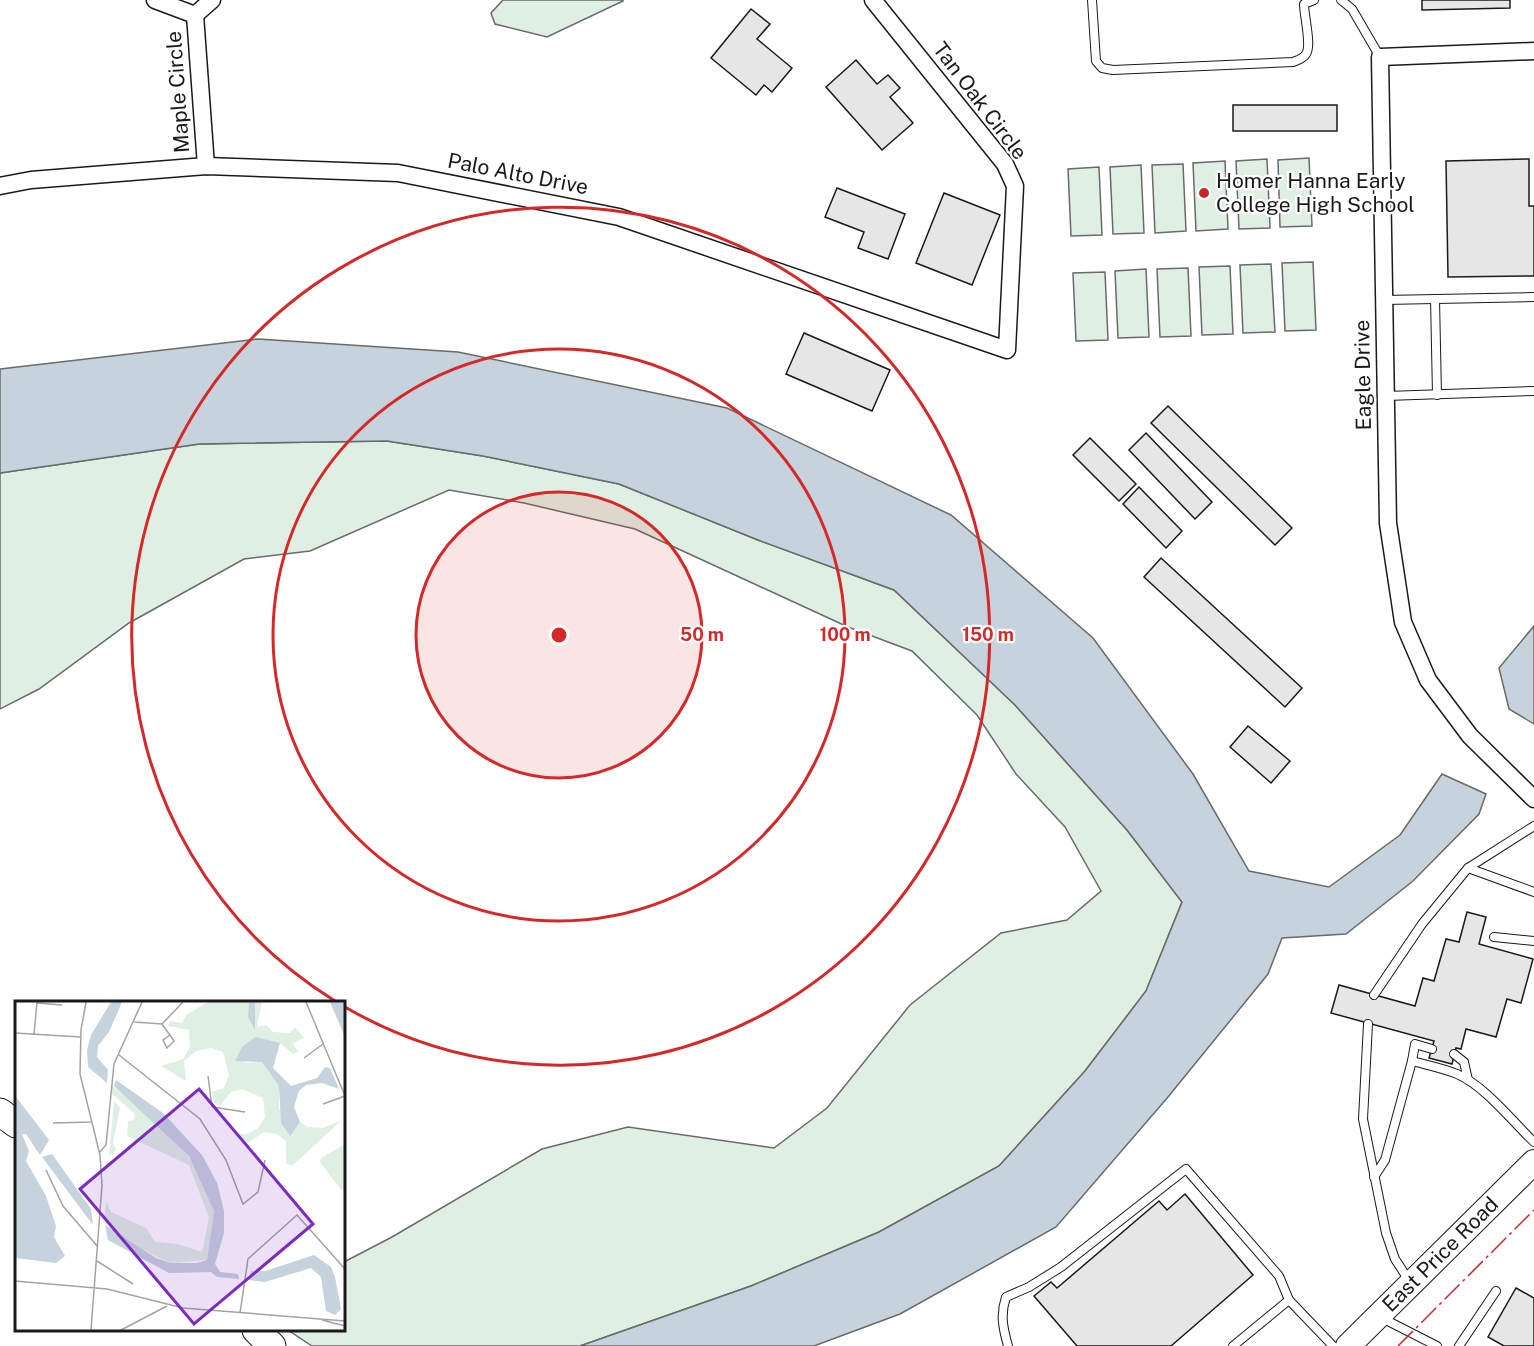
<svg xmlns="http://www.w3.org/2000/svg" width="1534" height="1346" viewBox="0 0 1534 1346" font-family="'Public Sans',sans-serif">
<rect width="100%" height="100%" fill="#fff"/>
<g fill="#e0efe3" stroke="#6a6a6a" stroke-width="1.5">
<path d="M503,0H623V1L547,37L495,24L491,13Z"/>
<path d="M1309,158L1312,226L1280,227L1278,160Z"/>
<path d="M1267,159L1270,228L1239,229L1236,161Z"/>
<path d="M1225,161L1228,229L1196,231L1193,163Z"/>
<path d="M1183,164L1186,231L1155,233L1152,165Z"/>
<path d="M1141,165L1144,233L1113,234L1110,167Z"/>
<path d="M1099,167L1102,235L1071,236L1068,169Z"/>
<path d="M1313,262L1316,330L1285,331L1282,263Z"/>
<path d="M1271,264L1275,332L1243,333L1240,265Z"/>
<path d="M1230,266L1233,334L1202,335L1199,267Z"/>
<path d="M1188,268L1191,336L1160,337L1157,269Z"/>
<path d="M1146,269L1149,337L1118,338L1115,271Z"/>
<path d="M1105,272L1108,340L1076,341L1073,273Z"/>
<path d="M387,441L483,456L619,484L758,540L894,590L1015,705L1127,830L1182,902L1146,991L1085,1071L999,1166L879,1232L751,1286L580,1346H312L288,1330H344V1262L392,1237L542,1149L628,1127L774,1148L827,1108L910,1005L1001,933L1067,920L1101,891L1065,827L1016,774L977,715L912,651L848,627L635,529L524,503L449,490L310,551L244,559L129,623L39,689L0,709V473L199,444Z"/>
</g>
<g fill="#c6d2dc" stroke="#6a6a6a" stroke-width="1.5">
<path d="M258,339L458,352L727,408L951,515L1093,638L1193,774L1249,871L1329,887L1400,835L1442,774L1486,794L1479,814L1413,881L1346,934L1282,938L1268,974L1168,1097L1056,1227L900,1314L814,1346H580L751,1286L879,1232L999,1166L1085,1071L1146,991L1182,902L1127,830L1015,705L894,590L758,540L619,484L483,456L387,441L199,444L0,473V369Z"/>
<path d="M1534,626V724L1509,709L1499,668Z"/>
</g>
<g fill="#e6e6e6" stroke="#1a1a1a" stroke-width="1.5">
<path d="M1422,0H1510V8L1422,10Z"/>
<path d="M751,9L770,24L757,39L792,68L772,92L764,85L756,95L711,58Z"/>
<path d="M856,60L877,84L888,75L900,88L890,97L913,123L882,150L826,87Z"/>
<rect x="1233" y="105" width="104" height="26"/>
<path d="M1529,159V206H1534V276L1448,277L1446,161Z"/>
<path d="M837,188L905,214L888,259L858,248L864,232L825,217Z"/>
<path d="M944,193L1000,215L972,285L916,263Z"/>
<path d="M804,333L890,370L872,411L786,374Z"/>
<path d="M1168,406L1292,528L1275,545L1151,423Z"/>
<path d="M1146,433L1212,502L1195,519L1129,450Z"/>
<path d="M1090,438L1136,484L1119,501L1073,455Z"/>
<path d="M1139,487L1182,531L1166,548L1123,504Z"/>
<path d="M1161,558L1302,688L1285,707L1144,577Z"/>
<path d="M1248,726L1290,761L1271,783L1230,747Z"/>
<path d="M1467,912L1486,917L1479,944L1533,959L1521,1003L1507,999L1496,1037L1466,1029L1461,1049L1456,1048L1452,1064L1429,1058L1434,1041L1331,1013L1339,985L1415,1006L1423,978L1434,981L1446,939L1459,942Z"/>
<path d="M1185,1194L1253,1275L1171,1346H1077L1034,1296L1051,1282L1057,1288L1159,1201L1167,1210Z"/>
<path d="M1516,1288L1534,1298V1346H1504L1488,1337Z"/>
</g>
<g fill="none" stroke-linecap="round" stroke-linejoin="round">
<defs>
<g id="lane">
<path d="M1092,0L1096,61L1102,68L1113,70L1293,62C1298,60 1303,59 1306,54C1312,46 1304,16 1304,4L1314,0"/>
<path d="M1341,0L1352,9L1380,57"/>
<path d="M1435,299L1437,395"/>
<path d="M1384,300L1534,297"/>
<path d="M1386,396L1534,391"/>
<path d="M1468,868L1534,892"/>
<path d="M1494,937L1534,941"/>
<path d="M1374,995L1422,924L1468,868L1534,826"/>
<path d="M1368,1024L1363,1119L1386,1233L1395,1259L1410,1282"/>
<path d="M1454,1054L1464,1062L1468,1080"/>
<path d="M1412,1061L1415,1044L1432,1049"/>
<path d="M1374,1177L1385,1160L1412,1061C1427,1065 1443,1068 1457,1074C1485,1086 1512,1121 1534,1142"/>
<path d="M1380,1317L1437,1346"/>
<path d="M1008,1346C1003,1328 1000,1315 1006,1297L1029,1287L1061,1267L1186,1169L1279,1276L1289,1300"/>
<path d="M1233,1346L1289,1300L1333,1346"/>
<path d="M1459,1346L1496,1291"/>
</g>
<g id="street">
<path d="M155,0L195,15"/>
<path d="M195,15L206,166"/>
<path d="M195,15L212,0"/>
<path d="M1534,51L1380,57L1388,523L1403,622L1428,680L1470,736L1534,799"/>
<path d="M0,186L31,180L206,166L398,173L619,217L1007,350L1015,186L1005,164L873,0"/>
</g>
<g id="secondary">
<path id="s1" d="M1348,1346L1534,1162"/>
</g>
<g id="primary">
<path d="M0,1112L16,1124"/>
<path d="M256,1330L272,1346"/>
</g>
</defs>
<use href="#lane" stroke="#1a1a1a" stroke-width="10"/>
<use href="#street" stroke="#1a1a1a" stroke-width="19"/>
<use href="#secondary" stroke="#1a1a1a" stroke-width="26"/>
<use href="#primary" stroke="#1a1a1a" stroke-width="29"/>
<use href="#lane" stroke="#fff" stroke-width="8"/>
<use href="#street" stroke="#fff" stroke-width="16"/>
<use href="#secondary" stroke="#fff" stroke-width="24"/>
<use href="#primary" stroke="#fff" stroke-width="27"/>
<path stroke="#c62828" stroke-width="1.5" stroke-dasharray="21 4.5 3 4.5" stroke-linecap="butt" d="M1398,1346L1534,1210"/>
</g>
<circle cx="559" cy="635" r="143" fill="#d62828" fill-opacity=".12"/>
<g fill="none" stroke="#d62828" stroke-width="3">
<circle cx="559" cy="635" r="143"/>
<circle cx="559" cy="635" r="286"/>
<path d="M335 1001A429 429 0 1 1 345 1007"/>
</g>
<circle fill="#c62828" stroke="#fff" stroke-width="2" cx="1204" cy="193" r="6"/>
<g text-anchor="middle" stroke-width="4.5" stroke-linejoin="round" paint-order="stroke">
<g font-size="21" fill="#1a1a1a" stroke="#fff">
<text transform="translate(178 92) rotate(-94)" y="7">Maple Circle</text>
<text transform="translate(980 101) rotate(53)" y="7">Tan Oak Circle</text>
<text transform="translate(518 174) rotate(11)" y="7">Palo Alto Drive</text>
<text transform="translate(1363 375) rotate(-91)" y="7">Eagle Drive</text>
<text dy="7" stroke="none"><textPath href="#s1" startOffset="130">East Price Road</textPath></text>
</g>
<g font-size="21" fill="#1a1a1a" stroke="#fff" text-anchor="start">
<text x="1216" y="188">Homer Hanna Early<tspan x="1216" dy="24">College High School</tspan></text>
</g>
</g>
<g transform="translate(15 1001)">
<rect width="330" height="330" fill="#fff"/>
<path d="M193,1H247L242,26L251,24L258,31L275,32L280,26L289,37L278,42L283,51L278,53L265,42L228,62L247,61L264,85V108L283,124L285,121L293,126L308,127L327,119L277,165L271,162V140L262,133L249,131L231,143L219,133H233L243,127L250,116L248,97L227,88L216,91L205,105L199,102L197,91L209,87L214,74L208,51L196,47L181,50L169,60L171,80L146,65L168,58L175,46L174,29L153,25L155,20L167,22L171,14ZM97,84L160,138L180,164L199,211L192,259L155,262L108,239L89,222L91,200L96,211L131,227L140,241L163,243L187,251L194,217L174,164L112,135L113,120L119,119L120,113L97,93ZM99,100L105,107L98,141L101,149L94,155ZM330,143V188L326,189L305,161L306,157Z" fill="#e0efe3"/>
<path d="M96,1H107L94,31L83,45L82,56L93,69L92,82L73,66L72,49L76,34ZM234,1H240V29L233,16ZM315,1H330V36ZM240,36L265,42L258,67L276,85L302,77L310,66L315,67L324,88L307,82L291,84L284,90L279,106L285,121L275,135L266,122L264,85L247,61L220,60L227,46ZM101,79L148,112L187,154L202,182L209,210V232L200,263L205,271L223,273L224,278L202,276L196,271L154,272L93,239L90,224L141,257L155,262H182L192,259L199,210L174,155L99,85ZM1,96L34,139L25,154L11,133H7L14,150L11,160L31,195L41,225L39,236L50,255L41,262L0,257ZM37,153L76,208L78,224L27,156ZM299,254L316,266L320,276L326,308L320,314L311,310L306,276L296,267L250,281L234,279L236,270H250Z" fill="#c6d2dc"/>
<path fill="none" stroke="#a3a3a3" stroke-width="1.5" d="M71,1L66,29L65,73L85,154L87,184L76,329M291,1L330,95L308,103M22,2L47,4M119,21L147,23M147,23L157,37L159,40L152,47L148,39L155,34M147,23L168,1M0,32L65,36M19,33L22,1M104,54L185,118L211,159L228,203L243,191L250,159M289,57L308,43M193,75L197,106M197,106L230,111M38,122L76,121M84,152L91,144L99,63L127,1M31,169L48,205L83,246M82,260L118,283M0,280L92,288L168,307L330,320M225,312L233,258L282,214L330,268M307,319L330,325M106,329L152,305"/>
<path fill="#7b2cbf" fill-opacity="0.15" stroke="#7b2cbf" stroke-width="3" d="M184,88L298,223L179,323L65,188Z"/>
<rect width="330" height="330" fill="none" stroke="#1a1a1a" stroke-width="3"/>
</g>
<circle cx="559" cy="635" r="9" fill="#d62828" stroke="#fff" stroke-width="3"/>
<g font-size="18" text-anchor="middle" font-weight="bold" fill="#d62828" stroke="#fff" stroke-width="4.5" stroke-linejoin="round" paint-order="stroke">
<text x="702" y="641">50 m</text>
<text x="845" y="641">100 m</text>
<text x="988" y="641">150 m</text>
</g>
</svg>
